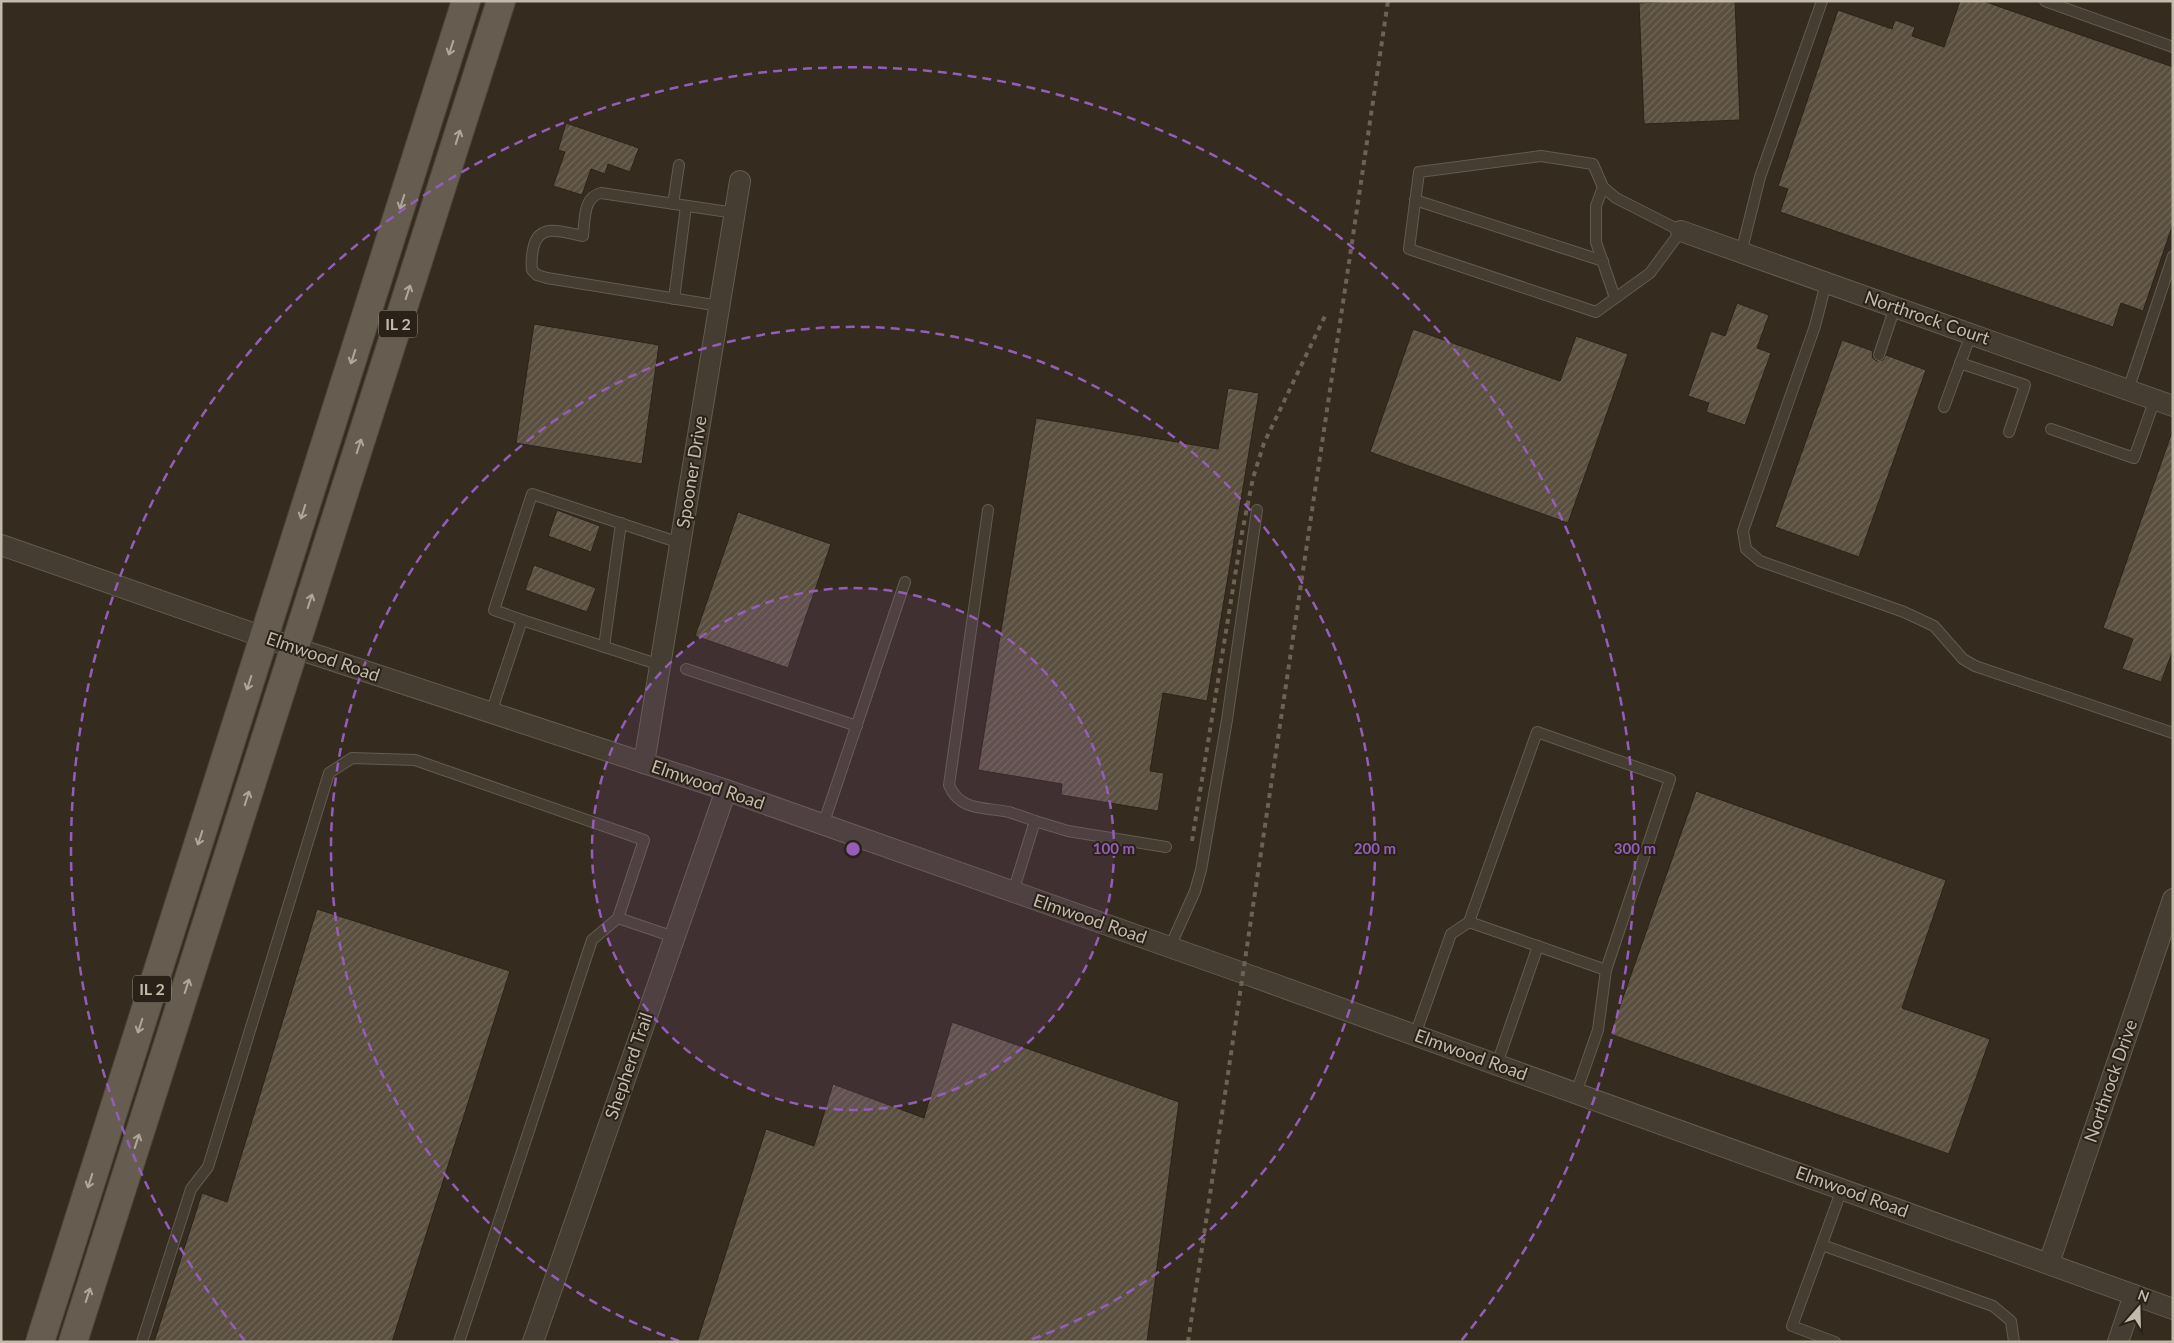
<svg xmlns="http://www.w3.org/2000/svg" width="2174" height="1343" viewBox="0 0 2174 1343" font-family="Lato,sans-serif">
<defs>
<pattern id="building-hatch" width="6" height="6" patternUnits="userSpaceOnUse" patternTransform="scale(1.25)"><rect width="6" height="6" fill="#5a4f3f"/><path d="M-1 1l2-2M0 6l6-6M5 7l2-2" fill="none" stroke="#706658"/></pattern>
</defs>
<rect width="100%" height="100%" fill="#352b1f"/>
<g fill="url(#building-hatch)" stroke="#2c241a">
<path d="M1676,1H1735L1740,120L1644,124L1639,3Z"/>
<path d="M1960,1H1983L2173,67V224L2143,311L2121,303L2113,327L1780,212L1788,189L1778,186L1838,10L1892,29L1895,20L1915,27L1912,36L1944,47Z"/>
<path d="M566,123L639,148L630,172L608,164L605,174L591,169L582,195L553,186L565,152L558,150Z"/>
<path d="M1737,303L1769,315L1757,348L1771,353L1745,425L1706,412L1709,403L1688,396L1711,331L1725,336Z"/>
<path d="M534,324L659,345L642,464L516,443Z"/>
<path d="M1413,329L1560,381L1576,336L1628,354L1568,523L1370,452Z"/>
<path d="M1842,340L1873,351L1872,357L1876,361L1883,360L1886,355L1926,370L1859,557L1775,527Z"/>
<path d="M1228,388L1259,393L1207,701L1163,693L1150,771L1164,773L1158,811L1061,795L1062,784L978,770L1036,418L1218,449Z"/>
<path d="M2171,435L2173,436V650L2161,682L2122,669L2133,639L2103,628Z"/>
<path d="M557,510L600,526L591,552L548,536Z"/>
<path d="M738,512L831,544L788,668L695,636Z"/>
<path d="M534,565L596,588L587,612L525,590Z"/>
<path d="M1696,791L1946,880L1902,1008L1990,1039L1949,1154L1610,1034Z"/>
<path d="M317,909L510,971L392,1342H154L202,1193L227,1202Z"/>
<path d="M952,1022L1179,1102L1147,1342H697L766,1129L814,1146L833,1084L924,1118Z"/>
</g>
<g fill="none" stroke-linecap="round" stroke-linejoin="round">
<defs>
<g id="lane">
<path d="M2045,1L2173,47"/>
<path d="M1541,156L1593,164L1603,187L1616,198L1681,231L1650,273L1596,312L1409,249L1419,172Z"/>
<path d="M1603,187L1596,206V242L1615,298"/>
<path d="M1415,200L1603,261"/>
<path d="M673,204L679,165"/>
<path d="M1741,253L1760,177L1822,1"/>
<path d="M1826,283L1815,326L1743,531L1746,549L1760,561L1904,612L1934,626L1963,659L1975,666L2173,733"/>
<path d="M674,299L686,206"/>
<path d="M720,306L547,278L537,275L532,270C531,262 532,253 534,245C541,222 564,233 583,236C585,220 583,197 601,193L735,213"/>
<path d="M1879,355L1895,307"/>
<path d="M1960,363L2025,385L2009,432"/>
<path d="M2128,390L2173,256"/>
<path d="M1944,407L1971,334"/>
<path d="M2051,429L2134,458L2155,399"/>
<path d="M988,510L949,785C960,812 986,807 1009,812C1018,815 1027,818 1035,821L1013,892"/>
<path d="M522,620L494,610L532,494L680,543"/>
<path d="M604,647L621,523"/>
<path d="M686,669L857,726"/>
<path d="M491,713L522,620L660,665"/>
<path d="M1035,821L1068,831L1166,847"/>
<path d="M823,825L905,582"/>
<path d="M618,918L674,937"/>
<path d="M1469,922L1606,970"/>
<path d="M1170,947L1195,891L1201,870L1227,720L1257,510"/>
<path d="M1415,1035L1451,934L1469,922L1537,732L1670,779L1606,970L1598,1030L1576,1093"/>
<path d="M1497,1064L1538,946"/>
<path d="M1822,1245L1993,1306L2011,1321L2014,1342"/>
<path d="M142,1342L191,1189L208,1167L329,773L352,758L415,760L644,840L618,918L592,940L459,1342"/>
<path d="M1835,1342L1792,1326L1842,1189"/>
</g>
<g id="street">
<path d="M1681,231L2173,406"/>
<path d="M1,545L295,648L726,790L1243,973L2173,1309"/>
<path d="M644,763L740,181"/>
<path d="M2049,1263L2173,899"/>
<path d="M533,1342L726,790"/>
<path d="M2118,1342L2134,1295"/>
</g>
<g id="primary">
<path d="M40,1342L466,1"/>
<path d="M73,1342L501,1"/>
</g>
</defs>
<use href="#lane" stroke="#645b4f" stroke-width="12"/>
<use href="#street" stroke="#645b4f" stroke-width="22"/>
<use href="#primary" stroke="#4f473b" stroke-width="30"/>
<use href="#lane" stroke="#463d32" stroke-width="10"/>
<use href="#street" stroke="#463d32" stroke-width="20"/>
<use href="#primary" stroke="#665c50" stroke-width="28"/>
<g stroke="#6d6254" stroke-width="4" stroke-dasharray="5 5" stroke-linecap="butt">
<path d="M1192,841L1242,533L1253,478L1264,443L1325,316"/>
<path d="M1188,1342L1388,1"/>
</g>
</g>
<defs><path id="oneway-shaft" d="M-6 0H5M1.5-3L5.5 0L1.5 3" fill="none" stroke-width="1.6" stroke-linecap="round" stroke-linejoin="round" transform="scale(1.25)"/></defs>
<g stroke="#b0a799">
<use href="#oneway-shaft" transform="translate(451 48) rotate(108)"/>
<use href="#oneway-shaft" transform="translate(458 137) rotate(-72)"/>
<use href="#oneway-shaft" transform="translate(402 202) rotate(108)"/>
<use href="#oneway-shaft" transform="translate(408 292) rotate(-72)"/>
<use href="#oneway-shaft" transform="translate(353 357) rotate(108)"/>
<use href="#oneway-shaft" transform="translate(359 446) rotate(-72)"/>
<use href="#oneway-shaft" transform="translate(303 512) rotate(108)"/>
<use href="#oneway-shaft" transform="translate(310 601) rotate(-72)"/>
<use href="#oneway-shaft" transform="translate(249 683) rotate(108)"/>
<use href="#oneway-shaft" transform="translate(247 798) rotate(-72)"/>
<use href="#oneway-shaft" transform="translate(200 838) rotate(108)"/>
<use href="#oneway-shaft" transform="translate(187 986) rotate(-72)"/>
<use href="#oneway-shaft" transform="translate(140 1026) rotate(108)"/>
<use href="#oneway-shaft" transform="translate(137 1141) rotate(-72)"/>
<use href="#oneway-shaft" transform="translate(90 1181) rotate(108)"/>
<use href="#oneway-shaft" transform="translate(88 1295) rotate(-72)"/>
</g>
<circle cx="853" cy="849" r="261" fill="#945eb8" fill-opacity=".12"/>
<g fill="none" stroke="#945eb8" stroke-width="2.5" stroke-dasharray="9 6">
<circle cx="853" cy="849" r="261"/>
<path d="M679 1341A522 522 0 1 1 1027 1341"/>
<path d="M245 1341A782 782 0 1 1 1461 1341"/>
</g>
<g text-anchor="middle" stroke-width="4" stroke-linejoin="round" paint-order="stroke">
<g fill="#2a2218" stroke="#958c7f" stroke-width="1">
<rect x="379" y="310.5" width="38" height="27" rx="4"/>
<rect x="133" y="975.5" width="38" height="27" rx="4"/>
</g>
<g font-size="16" font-weight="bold" fill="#c3baab">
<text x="398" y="330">IL 2</text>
<text x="152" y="995">IL 2</text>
</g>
<g font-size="18" fill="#c3baab" stroke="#2a2218">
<text transform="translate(1927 318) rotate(19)" y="6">Northrock Court</text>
<text transform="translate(692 472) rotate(-81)" y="6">Spooner Drive</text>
<text transform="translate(323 657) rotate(19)" y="6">Elmwood Road</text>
<text transform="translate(708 785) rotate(19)" y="6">Elmwood Road</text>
<text transform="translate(1090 919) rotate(19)" y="6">Elmwood Road</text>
<text transform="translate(1471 1055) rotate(20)" y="6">Elmwood Road</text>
<text transform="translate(629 1066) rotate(-71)" y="6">Shepherd Trail</text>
<text transform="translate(2111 1081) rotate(-71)" y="6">Northrock Drive</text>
<text transform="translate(1852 1192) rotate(20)" y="6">Elmwood Road</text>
</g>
</g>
<circle cx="853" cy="849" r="8" fill="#945eb8" stroke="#2a2218" stroke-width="2.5"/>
<g font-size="15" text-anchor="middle" font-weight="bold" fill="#945eb8" stroke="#2a2218" stroke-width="4" stroke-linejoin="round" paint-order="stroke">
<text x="1114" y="854">100 m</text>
<text x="1375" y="854">200 m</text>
<text x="1635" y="854">300 m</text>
</g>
<rect width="2174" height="1343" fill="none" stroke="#c3baab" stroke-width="5"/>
<g transform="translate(2139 1308) rotate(20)" stroke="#2a2218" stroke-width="4" paint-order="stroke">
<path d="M0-4L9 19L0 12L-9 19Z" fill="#c3baab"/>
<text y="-8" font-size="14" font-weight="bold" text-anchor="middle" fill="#c3baab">N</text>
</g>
</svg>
